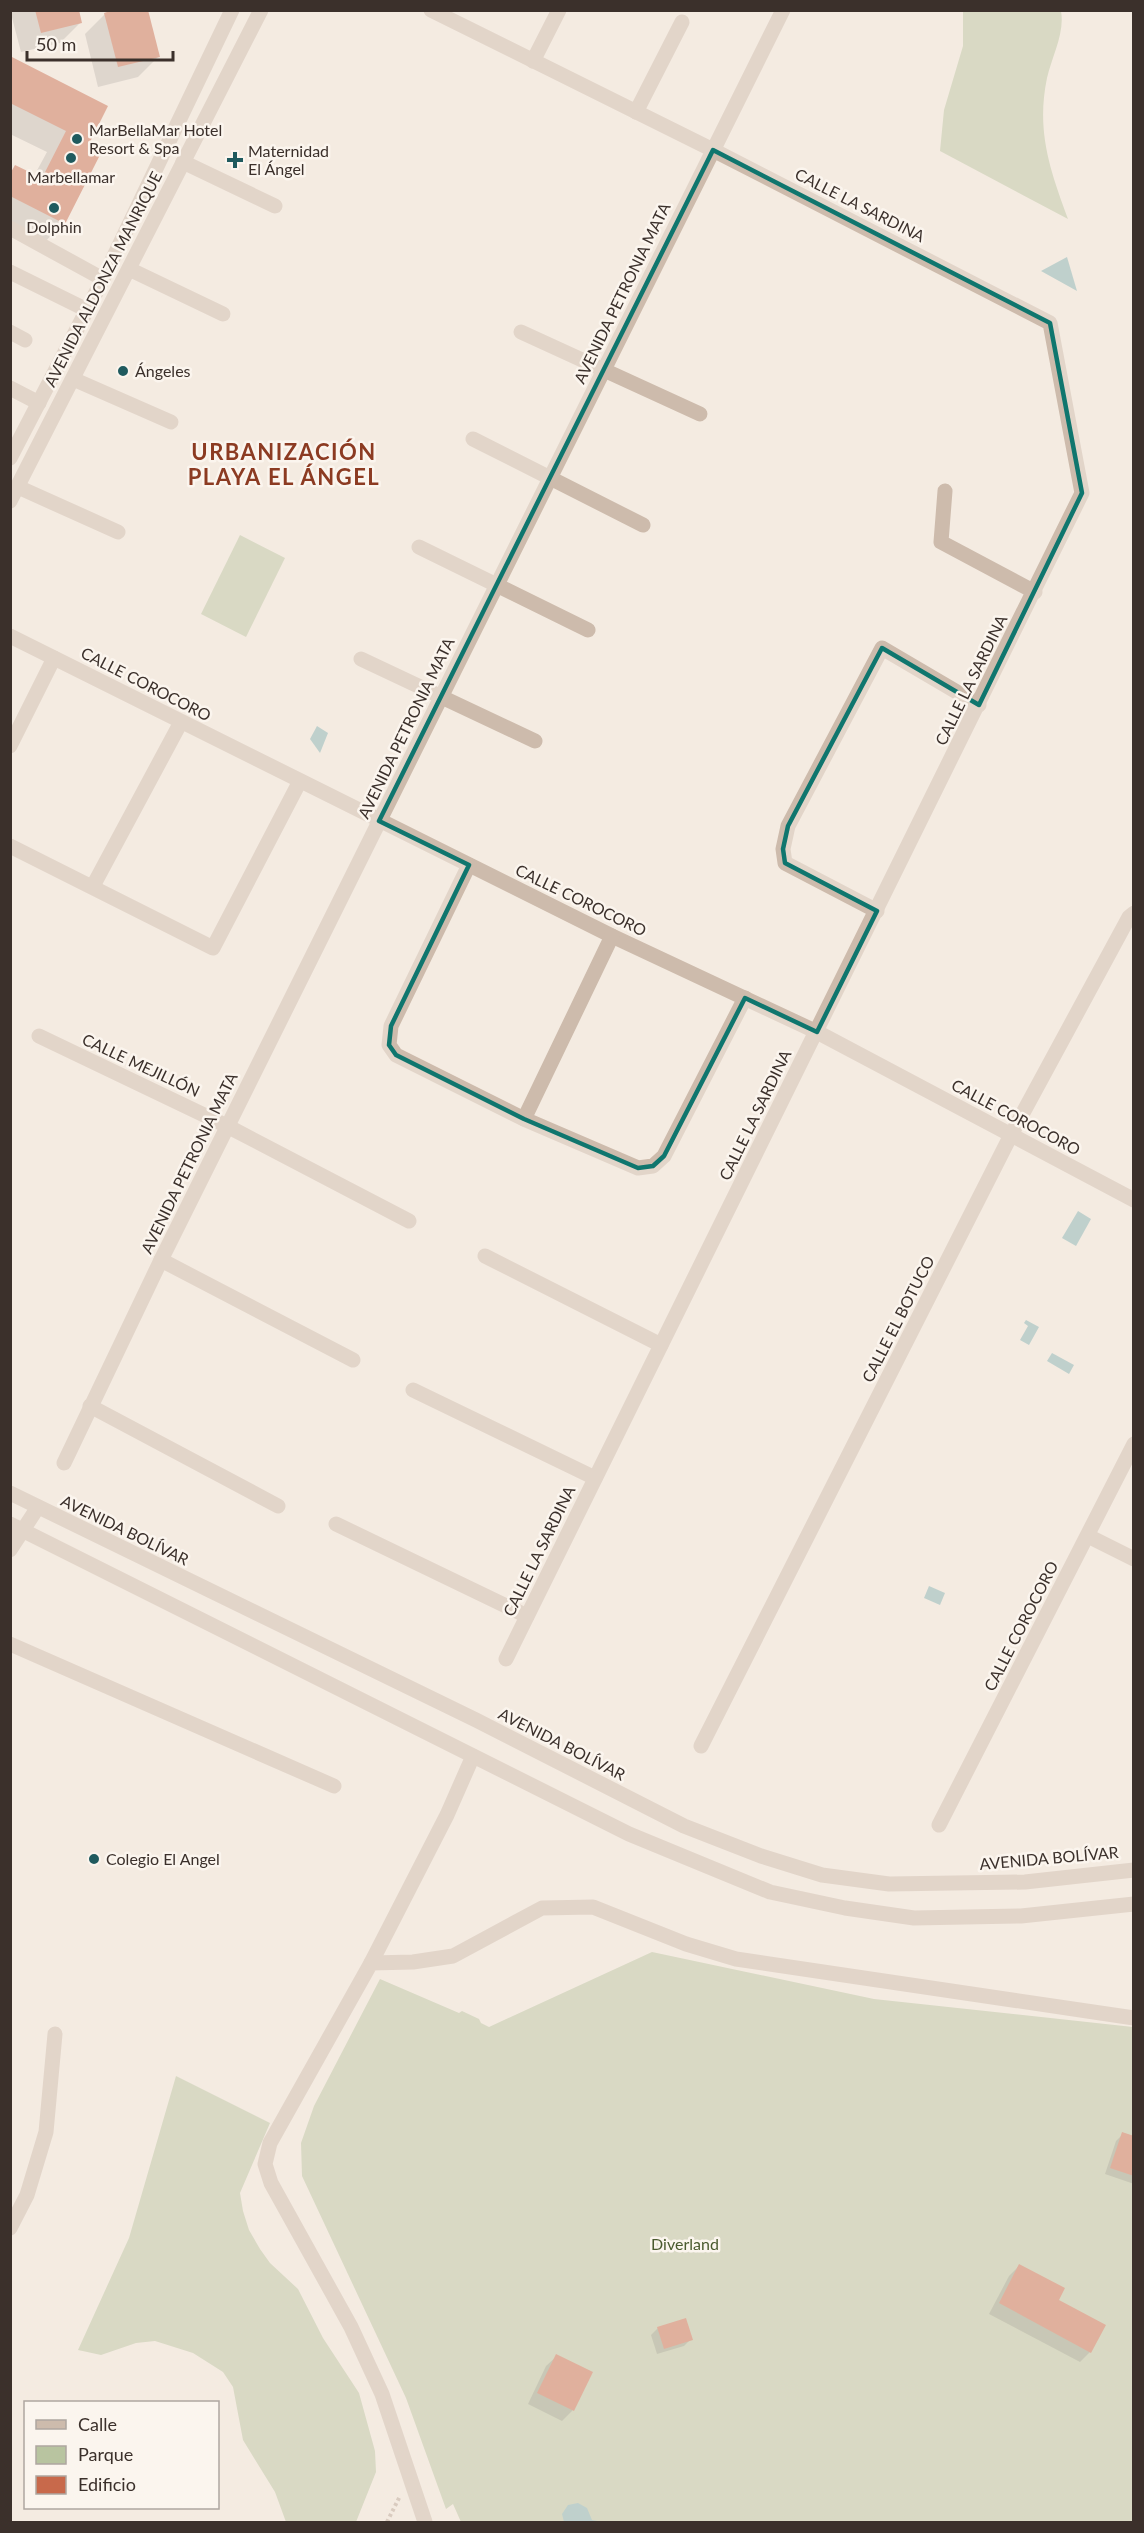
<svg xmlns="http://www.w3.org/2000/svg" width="1144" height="2533" viewBox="0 0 1144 2533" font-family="Lato,sans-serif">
<rect width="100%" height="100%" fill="#f4ebe1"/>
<g fill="#b8c4a0">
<path d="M963,11H1061C1065,33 1052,56 1047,78C1036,131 1050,170 1068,219L940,151L944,110L963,46Z"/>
<path d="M240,535L285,558L246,637L201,614Z"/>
<path d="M652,1952L874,1999L1133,2027V2522H461L453,2504L446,2509L406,2398L302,2176L301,2143L314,2106L380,1979L459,2013L462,2011L479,2019L481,2023L489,2027Z"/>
<path d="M176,2076L270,2123L240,2193L243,2211L249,2230L260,2249L270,2263L298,2289L323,2338L359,2393L375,2451L376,2472L356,2522H286L275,2492L243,2440L233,2387L223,2372L193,2353L155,2341L136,2343L101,2355L78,2350L129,2238Z"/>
</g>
<g fill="#7fb0b2">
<path d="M1067,257L1077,291L1041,271Z"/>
<path d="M317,726L328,733L320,753L310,739Z"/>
<path d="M1078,1211L1091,1219L1076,1246L1062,1238Z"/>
<path d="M1026,1320L1039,1327L1029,1345L1020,1340L1028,1326L1024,1323Z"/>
<path d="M1052,1353L1074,1365L1069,1374L1047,1361Z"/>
<path d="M929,1586L945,1593L940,1605L924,1598Z"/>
<path d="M578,2503L587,2508L592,2520L603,2522H564L562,2514L568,2505Z"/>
</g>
<g fill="#0003">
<path d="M10,10H78L81,22L60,43L21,52Z"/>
<path d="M105,14L158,57L138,77L98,87L85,34Z"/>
<path d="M10,58L86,147L99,154L63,223L43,244L10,227V172L16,167L34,176L47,152L10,134Z"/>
<path d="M1123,2134L1134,2138V2184L1105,2174L1116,2141Z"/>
<path d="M1019,2266L1057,2301L1090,2352L1080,2362L989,2314L1009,2276Z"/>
<path d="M658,2328L691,2339L684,2346L657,2354L651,2335Z"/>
<path d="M557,2356L591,2373L572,2411L562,2421L528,2404L546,2366Z"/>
</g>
<g fill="#c8694b">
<path d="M35,10H79L82,23L41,33Z"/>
<path d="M113,10H148L160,57L118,67L104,13Z"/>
<path d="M10,56L108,106L88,146L101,153L65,224L10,196V174L15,165L42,178L66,131L10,103Z"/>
<path d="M1122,2132L1134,2136V2176L1110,2168Z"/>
<path d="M1019,2264L1065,2288L1059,2300L1106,2325L1091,2353L999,2303Z"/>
<path d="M686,2318L693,2340L664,2349L657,2327Z"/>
<path d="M556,2354L593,2372L574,2411L537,2393Z"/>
</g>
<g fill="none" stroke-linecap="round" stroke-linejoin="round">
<path stroke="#b9a596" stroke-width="4" stroke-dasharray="3 3" stroke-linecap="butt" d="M387,2522L400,2496"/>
<g stroke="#cdbbac" stroke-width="15">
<path d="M431,10L713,150L1050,323L1082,493L506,1659"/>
<path d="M533,61L559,10"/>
<path d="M636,112L682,22"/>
<path d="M183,162L275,206"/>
<path d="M10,228L103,279"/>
<path d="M129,269L223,314"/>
<path d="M10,272L87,310"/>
<path d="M10,332L25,340"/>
<path d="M521,332L700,414"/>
<path d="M73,379L171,422"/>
<path d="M10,388L39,403"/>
<path d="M473,439L643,525"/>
<path d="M10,458L103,279L232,10"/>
<path d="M18,487L118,532"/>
<path d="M945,491L941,542L1035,592"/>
<path d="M10,501L261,10"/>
<path d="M419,547L588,630"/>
<path d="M10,636L612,936L817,1032L1134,1200"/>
<path d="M361,659L535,741"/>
<path d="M10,746L54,658"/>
<path d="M10,846L213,948L300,781"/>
<path d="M469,865L391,1026L389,1045L396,1055L524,1119L638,1168L653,1166L664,1156L745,998"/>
<path d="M93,886L181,722"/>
<path d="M877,911L785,863L783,849L788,826L882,648L979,705"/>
<path d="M39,1036L227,1126L409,1221"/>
<path d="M524,1119L612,936"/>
<path d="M485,1256L661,1345"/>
<path d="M161,1260L353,1360"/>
<path d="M413,1390L595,1478"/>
<path d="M90,1406L278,1506"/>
<path d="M64,1463L161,1260L783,10"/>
<path d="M10,1493L476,1720L684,1826L761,1856L822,1875L889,1884L1025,1882L1134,1870"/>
<path d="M10,1524L629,1834L770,1892L845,1908L914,1918L1021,1916L1134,1904"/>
<path d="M336,1524L527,1616"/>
<path d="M1088,1536L1134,1559"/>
<path d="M10,1550L38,1507"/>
<path d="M10,1644L334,1786"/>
<path d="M701,1746L1011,1135L1129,917L1134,913"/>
<path d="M939,1825L1134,1444"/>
<path d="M371,1963L447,1815L473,1756"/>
<path d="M10,2228L27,2195L46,2132L55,2034"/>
<path d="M425,2522L382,2394L351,2327L271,2183L265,2164L270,2143L371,1963L413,1962L453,1956L542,1908L593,1907L686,1944L736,1959L1134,2018"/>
</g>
</g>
<path d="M0 0H1144V2533H0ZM713,150L1050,323L1082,493L979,705L882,648L788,826L783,849L785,863L877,911L817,1032L745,998L664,1156L653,1166L638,1168L524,1119L396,1055L389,1045L391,1026L469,865L379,821Z" fill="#f4ebe1" fill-opacity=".55" fill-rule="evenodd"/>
<path fill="none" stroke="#0f766e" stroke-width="4.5" stroke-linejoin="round" d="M713,150L1050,323L1082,493L979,705L882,648L788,826L783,849L785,863L877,911L817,1032L745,998L664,1156L653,1166L638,1168L524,1119L396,1055L389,1045L391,1026L469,865L379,821Z"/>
<g fill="#1f5a5e" stroke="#fbf5ee" stroke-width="2">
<circle cx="77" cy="139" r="6"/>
<circle cx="71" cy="158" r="6"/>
<path d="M232 151h6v6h6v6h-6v6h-6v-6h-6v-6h6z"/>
<circle cx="54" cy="208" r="6"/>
<circle cx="123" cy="371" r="6"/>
<circle cx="94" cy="1859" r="6"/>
</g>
<g text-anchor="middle" stroke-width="5" stroke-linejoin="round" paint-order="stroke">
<g font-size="16" fill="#3b302b" stroke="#fbf5ee" text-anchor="start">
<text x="89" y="136">MarBellaMar Hotel<tspan x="89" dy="18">Resort &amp; Spa</tspan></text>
<text x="248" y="157">Maternidad<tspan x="248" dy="18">El Ángel</tspan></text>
<text x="71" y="183" text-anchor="middle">Marbellamar</text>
<text x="54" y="233" text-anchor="middle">Dolphin</text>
<text x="135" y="377">Ángeles</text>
<text x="106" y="1865">Colegio El Angel</text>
</g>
<g font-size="16" fill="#3b302b" stroke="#fbf5ee">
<text transform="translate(860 205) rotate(27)" y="6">CALLE LA SARDINA</text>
<text transform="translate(103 279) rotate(-63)" y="6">AVENIDA ALDONZA MANRIQUE</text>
<text transform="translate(622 293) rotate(-64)" y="6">AVENIDA PETRONIA MATA</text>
<text transform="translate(971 680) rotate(-64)" y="6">CALLE LA SARDINA</text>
<text transform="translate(146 684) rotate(27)" y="6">CALLE COROCORO</text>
<text transform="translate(406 728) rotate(-64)" y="6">AVENIDA PETRONIA MATA</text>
<text transform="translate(581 900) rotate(26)" y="6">CALLE COROCORO</text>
<text transform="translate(141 1065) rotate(25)" y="6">CALLE MEJILLÓN</text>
<text transform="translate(755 1115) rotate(-64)" y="6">CALLE LA SARDINA</text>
<text transform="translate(1016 1117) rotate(28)" y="6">CALLE COROCORO</text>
<text transform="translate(189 1163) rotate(-64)" y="6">AVENIDA PETRONIA MATA</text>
<text transform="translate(898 1319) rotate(-63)" y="6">CALLE EL BOTUCO</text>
<text transform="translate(125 1530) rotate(26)" y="6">AVENIDA BOLÍVAR</text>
<text transform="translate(539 1551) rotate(-64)" y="6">CALLE LA SARDINA</text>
<text transform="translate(1021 1626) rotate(-63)" y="6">CALLE COROCORO</text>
<text transform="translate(562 1744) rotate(27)" y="6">AVENIDA BOLÍVAR</text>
<text transform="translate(1049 1858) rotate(-5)" y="6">AVENIDA BOLÍVAR</text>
</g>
<g font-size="16" fill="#4a5a2e" stroke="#fbf5ee">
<text x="685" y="2250">Diverland</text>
</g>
<g font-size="22" font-weight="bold" letter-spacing="1.5" fill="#8c3b22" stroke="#fbf5ee">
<text x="284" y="460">URBANIZACIÓN<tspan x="284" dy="25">PLAYA EL ÁNGEL</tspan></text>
</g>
</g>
<rect width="1144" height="2533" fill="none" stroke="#3b302b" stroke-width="24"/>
<rect x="24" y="2401" width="195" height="108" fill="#fbf5ee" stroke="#aea6a0" stroke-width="1.5"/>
<rect x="36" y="2420" width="30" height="9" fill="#cdbbac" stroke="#aea6a0" stroke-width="1.5"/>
<text x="78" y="2431" font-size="18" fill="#3b302b">Calle</text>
<rect x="36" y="2446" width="30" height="18" fill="#b8c4a0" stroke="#aea6a0" stroke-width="1.5"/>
<text x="78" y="2461" font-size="18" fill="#3b302b">Parque</text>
<rect x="36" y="2476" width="30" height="18" fill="#c8694b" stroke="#aea6a0" stroke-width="1.5"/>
<text x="78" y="2491" font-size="18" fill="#3b302b">Edificio</text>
<path d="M27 51v9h146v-9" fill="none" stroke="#3b302b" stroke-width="3"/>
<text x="36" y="51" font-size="18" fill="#3b302b" stroke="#fbf5ee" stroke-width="4.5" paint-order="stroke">50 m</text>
</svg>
